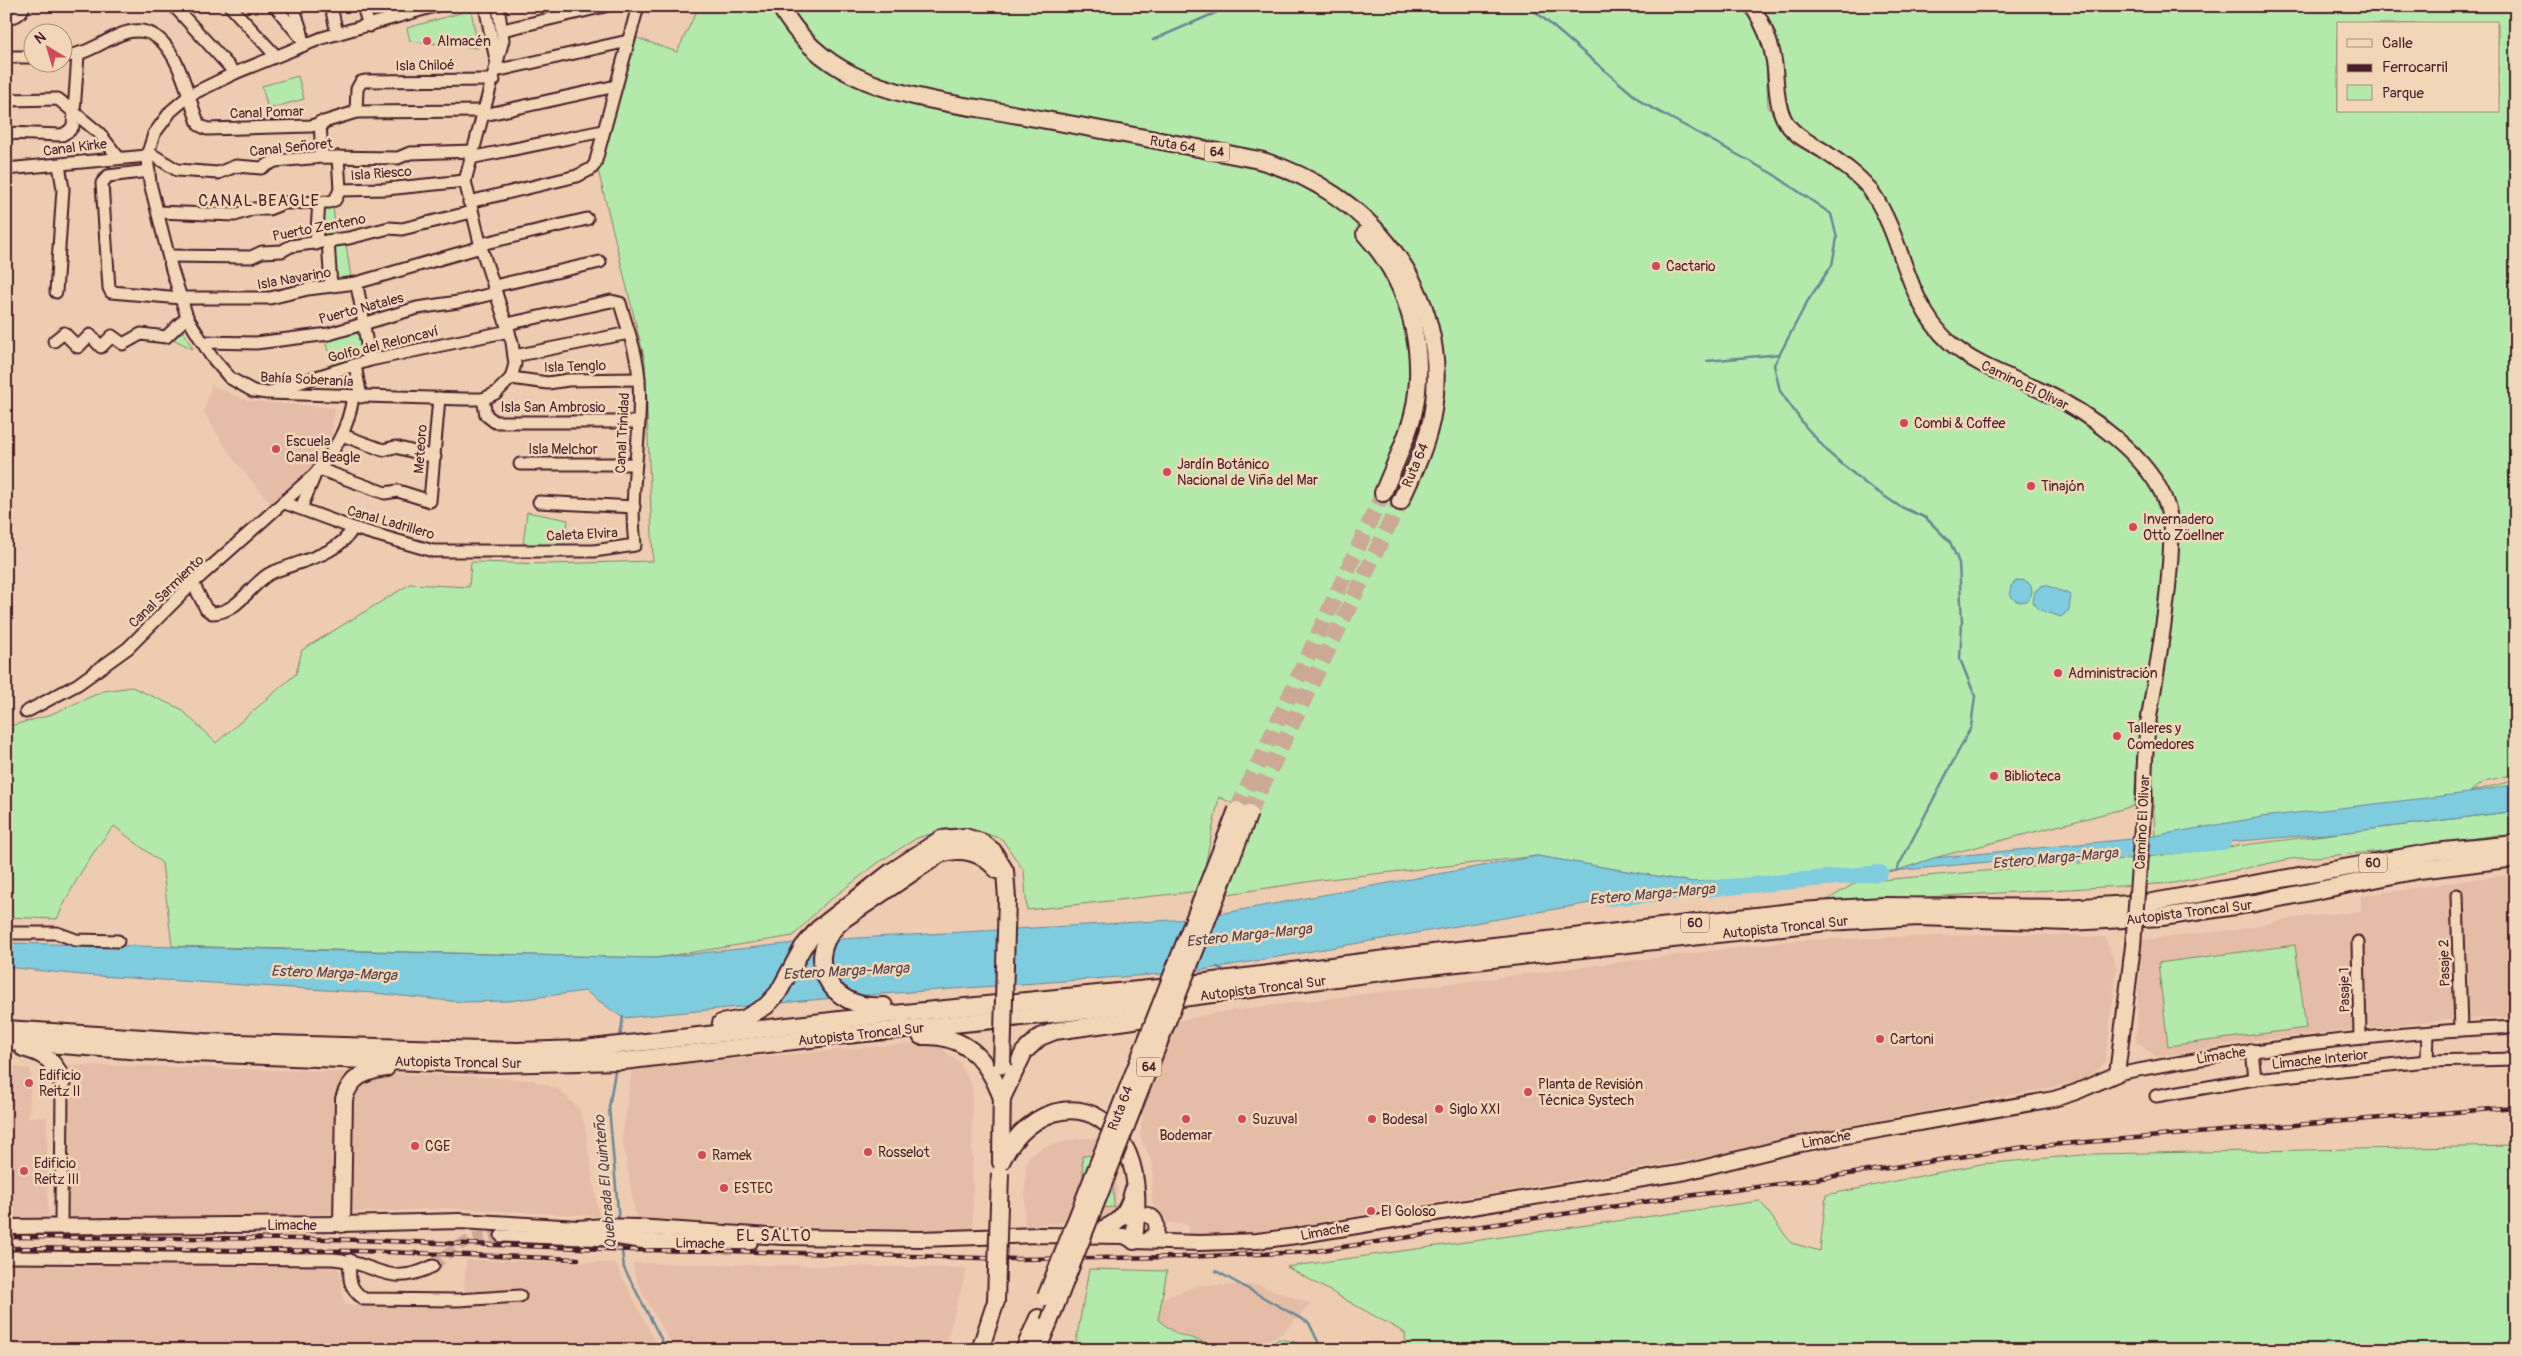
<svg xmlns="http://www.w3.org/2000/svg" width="2522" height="1356" viewBox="0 0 2522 1356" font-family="Pangolin,sans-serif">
<rect width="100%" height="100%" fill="#edccb1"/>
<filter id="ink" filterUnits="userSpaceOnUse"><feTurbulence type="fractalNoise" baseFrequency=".02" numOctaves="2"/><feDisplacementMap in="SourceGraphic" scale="10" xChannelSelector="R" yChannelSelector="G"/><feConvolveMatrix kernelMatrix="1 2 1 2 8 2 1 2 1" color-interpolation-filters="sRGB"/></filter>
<g filter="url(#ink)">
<g fill="#e5bda6">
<path d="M211,385L248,401L335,408L331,438L314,464L271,504L234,460L204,413Z"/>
<path d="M2516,875V1017L2449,1020L2255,1040L2157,1057L2136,1042L2140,940L2241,929L2300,917L2361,911V896L2487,877Z"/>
<path d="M2018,934L2105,937L2117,969L2105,1062L2090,1077L2080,1082L1828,1130L1696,1159L1265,1231L1220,1235L1189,1234V1226L1183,1224L1166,1223L1152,1202L1153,1164L1140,1136L1155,1025L1227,1011L1799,940Z"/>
<path d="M925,1042L940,1047L959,1062L972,1086L973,1231L768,1226L636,1218L622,1138L632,1069Z"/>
<path d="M6,1065L31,1069L29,1117H47L48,1216L6,1218Z"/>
<path d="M67,1065L183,1067L472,1076L532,1080L558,1089L579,1109L584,1122L599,1216L447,1208L225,1219L66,1220Z"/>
<path d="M1080,1138H1098L1110,1147L1118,1163L1116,1206L1104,1218L1024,1226L1026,1163L1030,1155L1043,1147Z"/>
<path d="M466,1260L615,1263L660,1350H6V1261L334,1263L341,1275L344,1305L463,1304Z"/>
<path d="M633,1263L967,1268L944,1350H674L640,1288L634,1272Z"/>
<path d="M1198,1285H1259L1311,1304L1283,1333L1247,1350L1177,1334L1158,1320L1162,1299Z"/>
</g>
<g fill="#b3eaac" stroke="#7e846c" fill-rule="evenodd">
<path d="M699,6H1743L1758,32L1766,61L1768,106L1779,126L1794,144L1841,171L1877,207L1939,338L2046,395L2110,438L2153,482L2167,514L2166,568L2137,755L2134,806L1934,858L1896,871L1692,882L1537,856L1320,880L1228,894L1256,815L1219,797L1200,891L1027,910L1024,871L1002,839L978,831L948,829L917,838L879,862L822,906L793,936L726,947L655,958L172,946L162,863L114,826C90,854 72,886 57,919L6,917V727L47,716L104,691L132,687L181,709L216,743L296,674L302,650L410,584L469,587L471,562L549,564L653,561L645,361L598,170L637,38L677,52Z"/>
<path d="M1755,6H2516V774L2484,781L2470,792L2516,780V801L2238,825L2155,836L2152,764L2154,720L2174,515L2111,430L1969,355L1929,316L1878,197L1805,138L1786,114ZM2338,24H2498V111H2338Z"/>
<path d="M471,10L478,48L410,41L407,28Z"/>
<path d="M298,76L304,99L268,109L262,86Z"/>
<path d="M323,206H333L336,236L319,239Z"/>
<path d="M346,245L351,278L332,282V248Z"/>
<path d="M181,328L193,349L171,338Z"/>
<path d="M358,329L365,358L334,367L323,336Z"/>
<path d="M527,512L568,520L564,546L523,545Z"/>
<path d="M2509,812L2511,840L2498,835L2373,852L2290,859L2174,883L1822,903L1857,882L2148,857Z"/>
<path d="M2295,945L2306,1028L2168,1046L2158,963Z"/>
<path d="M2516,1146V1350H1406L1405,1333L1287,1267L1760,1201L1791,1243L1820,1251L1826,1195L1981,1164L2094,1154Z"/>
<path d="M1111,1154L1114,1207L1085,1209L1082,1156Z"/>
<path d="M1089,1269L1167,1271L1158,1320L1177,1334L1234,1350H1070L1076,1342Z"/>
<path d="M1279,1339L1295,1342L1303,1350H1262Z"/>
</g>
<g fill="#7fccde" stroke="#6a8796">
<circle cx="2021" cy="591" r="11"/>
<path d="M2046,585L2071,595L2069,610L2061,617L2040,610L2033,602L2035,591L2041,586Z"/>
<path d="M2516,784V811L2349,832L2020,859L1631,896L1191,972L854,996L623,1018L585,991L509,1001L460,1002L374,993L82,975L6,967V943L655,958L823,940L1191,919L1537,856L1692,882L1896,871L1934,858L2142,838L2262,817L2469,793Z"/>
</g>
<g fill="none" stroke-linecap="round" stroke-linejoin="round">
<g stroke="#6a8796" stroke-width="2.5">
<path d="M1529,6L1643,103L1773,174L1831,214L1837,238L1832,265L1807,302L1774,365L1780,391L1805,426L1830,454L1866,484L1899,506L1926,518L1950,542L1959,563L1962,622L1960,659L1975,696L1971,727L1896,871"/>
<path d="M1153,40L1231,6"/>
<path d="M1707,361L1780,354"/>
<path d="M1217,967L1225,971"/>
<path d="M620,1038L623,1017"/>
<path d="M616,1066L609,1107L619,1222"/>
<path d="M621,1242L624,1268L667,1350"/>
<path d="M1216,1271L1309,1323L1322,1350"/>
</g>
<g stroke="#7fccde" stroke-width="16">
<path d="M1999,861L2223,842"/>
<path d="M1610,898L1880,873"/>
</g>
<path stroke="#cca996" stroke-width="11" stroke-dasharray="11 5.5" stroke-linecap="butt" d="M433,1266C457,1246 468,1235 501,1236"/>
<g stroke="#cca996" stroke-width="16" stroke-dasharray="16 8" stroke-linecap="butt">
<path d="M1237,810L1383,493"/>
<path d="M1249,813L1400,502"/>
</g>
<defs>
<g id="minor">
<path d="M174,6L235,73"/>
<path d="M230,6L276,56"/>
<path d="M275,6L306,44"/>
<path d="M293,6L302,33"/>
<path d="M331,6L337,34"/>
<path d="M363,6L369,26"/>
<path d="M435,6L322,38L235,73L190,95L171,111L154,134L147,156L150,183L172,270L187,317L211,356L230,378L253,391L267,393L463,399H483L496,393L511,378L515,364L512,342L481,247L465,181L503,40L498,6"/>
<path d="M485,6L496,60"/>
<path d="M6,18C15,17 21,15 24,6"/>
<path d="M503,30L605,6"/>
<path d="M62,56C86,55 98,44 119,35C174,12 185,92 199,125L207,129L311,126L356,112L485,111"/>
<path d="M6,57H32"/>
<path d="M495,71L628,41"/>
<path d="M6,100L58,99L99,133L118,157"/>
<path d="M356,112L357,89L361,82L365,81L494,80"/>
<path d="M484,115L616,86"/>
<path d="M320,122L322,157"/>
<path d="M6,133L62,135L69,131L73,126L78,55"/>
<path d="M148,152L177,170L218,173L236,166L261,168L275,161L322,157L398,158L410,153L473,151"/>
<path d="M338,157L340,190"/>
<path d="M470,158L603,131"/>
<path d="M6,169L147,156"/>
<path d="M149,171L108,176L102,183L109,288L111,292L181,298H270L308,289L356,283L481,247"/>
<path d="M469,202L577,176L591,169L595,164L638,6"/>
<path d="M158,212L235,215L253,209H269L284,203L329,202L335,200L340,190L386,189L465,181"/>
<path d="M328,241L331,286"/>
<path d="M316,244L319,202"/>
<path d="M481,244L587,219"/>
<path d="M169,256L251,257L262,252L282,251L291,246L349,238L389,228L402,229L472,212"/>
<path d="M356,283C363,308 364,334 370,360"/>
<path d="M494,286L600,262"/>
<path d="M56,292L63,189L59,165"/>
<path d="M54,341L64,333L78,347L90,335L101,347L112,336L123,344L141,334L166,337L187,317"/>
<path d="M202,342L256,343L329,334L417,308L458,302L496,293"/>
<path d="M514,356L629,333"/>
<path d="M355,365L361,397"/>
<path d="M511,378L548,383L568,380L639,379"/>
<path d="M273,391L370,360L509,331"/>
<path d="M483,399L486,415L495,422H639"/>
<path d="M342,435L383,450L395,447L435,457"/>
<path d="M520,464H635"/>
<path d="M319,469L385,493L398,491L430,501L439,398"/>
<path d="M539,502L634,507"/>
<path d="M285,503L353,528L433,551H594L635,545C628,490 643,436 639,381C638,355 627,328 620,303L611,301L507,324"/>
<path d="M301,508L314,477"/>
<path d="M193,583L206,609L212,613C238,613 249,586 269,574C296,561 338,557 353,528"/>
<path d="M26,712L78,684L128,648L193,583L315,474C336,449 348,429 353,397"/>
<path d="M2457,895L2461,1030"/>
<path d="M6,933H57L76,940L118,941"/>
<path d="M2358,942L2360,1037"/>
<path d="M2252,1050L2255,1079"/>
<path d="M2427,1061L2428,1033"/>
<path d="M2117,1074C2249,1048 2382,1033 2516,1027"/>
<path d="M2156,1096L2255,1079L2427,1061L2516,1059"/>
<path d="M61,1227L62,1082"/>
<path d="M501,1236L611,1240"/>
<path d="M6,1257L333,1259C376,1262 388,1289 433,1266"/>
<path d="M350,1260C349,1278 348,1288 364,1299L458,1300L520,1296"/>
</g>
<g id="major">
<path d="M1752,6C1763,23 1771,41 1774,61C1777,80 1775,101 1784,119C1793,136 1810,142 1825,152C1841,163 1863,178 1873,194C1905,242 1905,301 1949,342C1975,366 2012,377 2044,392C2086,411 2151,458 2166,503C2174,526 2171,551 2169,576C2165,624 2157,670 2149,717C2145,745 2144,773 2144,801"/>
<path d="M1127,1217C1141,1212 1160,1212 1156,1233L1147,1241"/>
<path d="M6,1227L342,1224L459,1221L578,1228L604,1226L637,1227L783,1237L920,1239L1038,1235L1124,1236L1134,1241L1200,1243L1257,1241L1296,1236L1686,1172L1795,1145L2054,1099L2076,1092L2117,1074L2133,946"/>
<path d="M587,1230C639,1245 696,1246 750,1242"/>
</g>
<g id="highway">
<path d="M780,6C797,36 822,60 853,75C901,99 965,105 1018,115C1098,129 1179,144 1259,160C1369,191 1452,292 1433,410C1428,443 1414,472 1400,502"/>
<path d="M1365,234C1409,282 1428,351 1413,415C1406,442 1393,468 1383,493"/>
<path d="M884,1006C828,1011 799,955 844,919L940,854C962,847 982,852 997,870"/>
<path d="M721,1023L744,1019L766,1006L778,993L803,947L818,929L891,872L941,839L965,837L981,842L993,851L1005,871L1007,899"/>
<path d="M6,1029L204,1042L517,1051L584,1049L884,1015L1159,988L1433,953L1800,911L1883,906L2065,908L2147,903L2434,852L2516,844"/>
<path d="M921,1036C965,1034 987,1058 1002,1098"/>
<path d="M6,1041L142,1051L416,1062L491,1064L623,1061L836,1036L1091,1010L1412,968L1827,922L1919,917L2069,922L2162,917L2255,903L2419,870L2516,858"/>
<path d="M23,1048C43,1053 56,1061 62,1082"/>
<path d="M1002,1098L1024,1052L1040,1037L1055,1031L1134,1020L1167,1013"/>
<path d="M1001,1158L1002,1087"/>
<path d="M1001,1162C1028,1104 1098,1086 1128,1154C1139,1179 1137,1213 1134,1241"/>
<path d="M342,1224L344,1099C350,1077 365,1071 386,1068"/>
<path d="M1082,1236C1109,1229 1127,1221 1133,1191"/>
<path d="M980,1350L996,1301"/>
<path d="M1024,1350L1038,1318"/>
<path d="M1037,1350L1049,1322"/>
</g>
</defs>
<use href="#minor" stroke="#4a1f2b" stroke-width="15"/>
<use href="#major" stroke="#4a1f2b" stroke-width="18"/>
<use href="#highway" stroke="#4a1f2b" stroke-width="20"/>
<use href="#minor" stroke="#f1d6b8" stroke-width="11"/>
<use href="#major" stroke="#f1d6b8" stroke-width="14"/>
<use href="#highway" stroke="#f1d6b8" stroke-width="16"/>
<defs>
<g id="rail">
<path d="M6,1237L330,1239L635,1250L727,1251L1016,1259L1180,1257L1309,1252L1664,1199L1796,1182L2025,1147L2516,1107"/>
<path d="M6,1248L359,1251L578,1259"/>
</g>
</defs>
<use href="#rail" stroke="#4a1f2b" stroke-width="4.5"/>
<use href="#rail" stroke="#f1d6b8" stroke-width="2.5" stroke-dasharray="8" stroke-linecap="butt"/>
<defs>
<path id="major-bridge" d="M2133,946L2144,801"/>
<g id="highway-bridge">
<path d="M1002,1065L1007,899"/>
<path d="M1046,1297L1237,810"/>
<path d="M996,1301L1000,1173"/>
<path d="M1049,1322L1249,813"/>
</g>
</defs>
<use href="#major-bridge" stroke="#4a1f2b" stroke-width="18" stroke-linecap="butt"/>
<use href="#highway-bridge" stroke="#4a1f2b" stroke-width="20" stroke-linecap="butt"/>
<use href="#major-bridge" stroke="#f1d6b8" stroke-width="14"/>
<use href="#highway-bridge" stroke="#f1d6b8" stroke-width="16"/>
</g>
</g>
<g fill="#d1495b" stroke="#f1d6b8" stroke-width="2">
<circle cx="427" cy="41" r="5"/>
<circle cx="1656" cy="266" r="5"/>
<circle cx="1904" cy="423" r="5"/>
<circle cx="276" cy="449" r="5"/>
<circle cx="1167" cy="472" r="5"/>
<circle cx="2031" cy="486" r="5"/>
<circle cx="2133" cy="527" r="5"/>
<circle cx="2058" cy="673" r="5"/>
<circle cx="2117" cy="736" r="5"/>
<circle cx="1994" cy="776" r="5"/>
<circle cx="1880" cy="1039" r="5"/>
<circle cx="29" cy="1083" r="5"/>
<circle cx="1528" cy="1092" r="5"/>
<circle cx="1439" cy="1109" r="5"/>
<circle cx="1186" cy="1119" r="5"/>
<circle cx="1242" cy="1119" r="5"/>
<circle cx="1372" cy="1119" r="5"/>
<circle cx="415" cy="1146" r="5"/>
<circle cx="868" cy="1152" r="5"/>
<circle cx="702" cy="1155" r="5"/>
<circle cx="24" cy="1171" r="5"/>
<circle cx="724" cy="1188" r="5"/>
<circle cx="1371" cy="1211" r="5"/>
</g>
<g text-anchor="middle" stroke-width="5" stroke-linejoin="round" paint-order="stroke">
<g fill="#f1d6b8" stroke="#7c5655" stroke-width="1">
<rect x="1204.5" y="142.5" width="25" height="19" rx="4"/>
<rect x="2359" y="853.5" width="28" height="19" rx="4"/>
<rect x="1681" y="913.5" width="28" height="19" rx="4"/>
<rect x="1136.5" y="1057.5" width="25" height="19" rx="4"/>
</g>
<g font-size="12" font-weight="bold" fill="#4a1f2b">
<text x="1217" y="156">64</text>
<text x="2373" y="867">60</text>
<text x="1695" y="927">60</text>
<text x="1149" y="1071">64</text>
</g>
<g font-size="14" fill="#4a1f2b" stroke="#f1d6b8" text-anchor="start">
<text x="437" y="46">Almacén</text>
<text x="1666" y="271">Cactario</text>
<text x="1914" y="428">Combi &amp; Coffee</text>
<text x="286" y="446">Escuela<tspan x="286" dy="16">Canal Beagle</tspan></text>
<text x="1177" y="469">Jardín Botánico<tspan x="1177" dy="16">Nacional de Viña del Mar</tspan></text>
<text x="2041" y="491">Tinajón</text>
<text x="2143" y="524">Invernadero<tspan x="2143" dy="16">Otto Zöellner</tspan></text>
<text x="2068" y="678">Administración</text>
<text x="2127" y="733">Talleres y<tspan x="2127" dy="16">Comedores</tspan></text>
<text x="2004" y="781">Biblioteca</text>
<text x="1890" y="1044">Cartoni</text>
<text x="39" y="1080">Edificio<tspan x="39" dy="16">Reitz II</tspan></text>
<text x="1538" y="1089">Planta de Revisión<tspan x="1538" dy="16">Técnica Systech</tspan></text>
<text x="1449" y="1114">Siglo XXI</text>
<text x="1252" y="1124">Suzuval</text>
<text x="1382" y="1124">Bodesal</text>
<text x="1186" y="1140" text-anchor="middle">Bodemar</text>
<text x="425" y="1151">CGE</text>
<text x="878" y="1157">Rosselot</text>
<text x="712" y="1160">Ramek</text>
<text x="34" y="1168">Edificio<tspan x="34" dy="16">Reitz III</tspan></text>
<text x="734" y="1193">ESTEC</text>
<text x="1381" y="1216">El Goloso</text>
</g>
<g font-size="14" fill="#4a1f2b" stroke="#f1d6b8">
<text transform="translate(425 65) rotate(-1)" y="5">Isla Chiloé</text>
<text transform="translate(267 112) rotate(-2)" y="5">Canal Pomar</text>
<text transform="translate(1173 144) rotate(10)" y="5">Ruta 64</text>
<text transform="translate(75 147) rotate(-7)" y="5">Canal Kirke</text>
<text transform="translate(291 147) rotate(-6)" y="5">Canal Señoret</text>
<text transform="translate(381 173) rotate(-4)" y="5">Isla Riesco</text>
<text transform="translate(319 227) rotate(-11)" y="5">Puerto Zenteno</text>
<text transform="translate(294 278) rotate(-10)" y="5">Isla Navarino</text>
<text transform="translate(361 308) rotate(-15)" y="5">Puerto Natales</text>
<text transform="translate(383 344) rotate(-14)" y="5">Golfo del Reloncaví</text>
<text transform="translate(575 366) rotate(-2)" y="5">Isla Tenglo</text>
<text transform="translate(307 379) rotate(3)" y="5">Bahía Soberanía</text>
<text transform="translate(2025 385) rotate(26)" y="5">Camino El Olivar</text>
<text x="553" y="412">Isla San Ambrosio</text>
<text transform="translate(622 433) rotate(-87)" y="5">Canal Trinidad</text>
<text transform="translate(420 449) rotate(-86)" y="5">Meteoro</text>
<text x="563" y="454">Isla Melchor</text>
<text transform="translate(1415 465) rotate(-67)" y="5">Ruta 64</text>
<text transform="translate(391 522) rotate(16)" y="5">Canal Ladrillero</text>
<text transform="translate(582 534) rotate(-3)" y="5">Caleta Elvira</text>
<text transform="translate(166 591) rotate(-44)" y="5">Canal Sarmiento</text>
<text transform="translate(2142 822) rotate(-87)" y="5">Camino El Olivar</text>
<text transform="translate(2189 912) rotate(-7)" y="5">Autopista Troncal Sur</text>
<text transform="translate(1785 927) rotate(-6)" y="5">Autopista Troncal Sur</text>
<text transform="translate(2444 963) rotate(-92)" y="5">Pasaje 2</text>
<text transform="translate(1263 988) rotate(-7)" y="5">Autopista Troncal Sur</text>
<text transform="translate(2344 990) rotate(-91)" y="5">Pasaje 1</text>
<text transform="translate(861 1034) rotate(-6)" y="5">Autopista Troncal Sur</text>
<text transform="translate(2221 1055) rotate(-9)" y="5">Limache</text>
<text transform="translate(2320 1059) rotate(-6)" y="5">Limache Interior</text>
<text transform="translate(458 1062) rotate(1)" y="5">Autopista Troncal Sur</text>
<text transform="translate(1120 1108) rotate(-69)" y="5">Ruta 64</text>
<text transform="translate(1826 1139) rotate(-10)" y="5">Limache</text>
<text x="292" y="1230">Limache</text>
<text transform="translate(1325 1231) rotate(-10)" y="5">Limache</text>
<text transform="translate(700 1243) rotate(1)" y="5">Limache</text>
</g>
<g font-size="15" font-style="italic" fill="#55424f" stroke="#f1d6b8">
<text transform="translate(2055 858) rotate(-5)" y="5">Estero Marga-Marga</text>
<text transform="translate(1652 894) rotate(-5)" y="5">Estero Marga-Marga</text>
<text transform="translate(1249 935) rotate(-6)" y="5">Estero Marga-Marga</text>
<text transform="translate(846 971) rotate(-3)" y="5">Estero Marga-Marga</text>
<text transform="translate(334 973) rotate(2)" y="5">Estero Marga-Marga</text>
<text transform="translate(605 1182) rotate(-95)" y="5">Quebrada El Quinteño</text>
</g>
<g font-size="16" letter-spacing="1" fill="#4a1f2b" stroke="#f1d6b8">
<text x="259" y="206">CANAL BEAGLE</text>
<text x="774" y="1241">EL SALTO</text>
</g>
</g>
<rect width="2522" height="1356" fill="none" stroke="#f1d6b8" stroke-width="25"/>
<rect x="12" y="12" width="2497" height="1331" fill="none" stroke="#4a1f2b" stroke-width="2" filter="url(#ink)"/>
<rect x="2337" y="22" width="162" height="90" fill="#f1d6b8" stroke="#ae8d80"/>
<rect x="2347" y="39" width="25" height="8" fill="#f1d6b8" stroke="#ae8d80"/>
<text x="2382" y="48" font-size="15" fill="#4a1f2b">Calle</text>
<rect x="2347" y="64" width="25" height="8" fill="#4a1f2b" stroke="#ae8d80"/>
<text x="2382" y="72" font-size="15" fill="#4a1f2b">Ferrocarril</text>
<rect x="2347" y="85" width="25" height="15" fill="#b3eaac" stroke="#ae8d80"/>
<text x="2382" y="98" font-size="15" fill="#4a1f2b">Parque</text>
<g transform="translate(48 48) rotate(322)"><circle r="24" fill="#f1d6b8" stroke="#ae8d80"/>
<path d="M0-4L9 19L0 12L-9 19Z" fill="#d1495b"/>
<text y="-8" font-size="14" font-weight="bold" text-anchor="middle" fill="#4a1f2b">N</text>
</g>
</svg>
